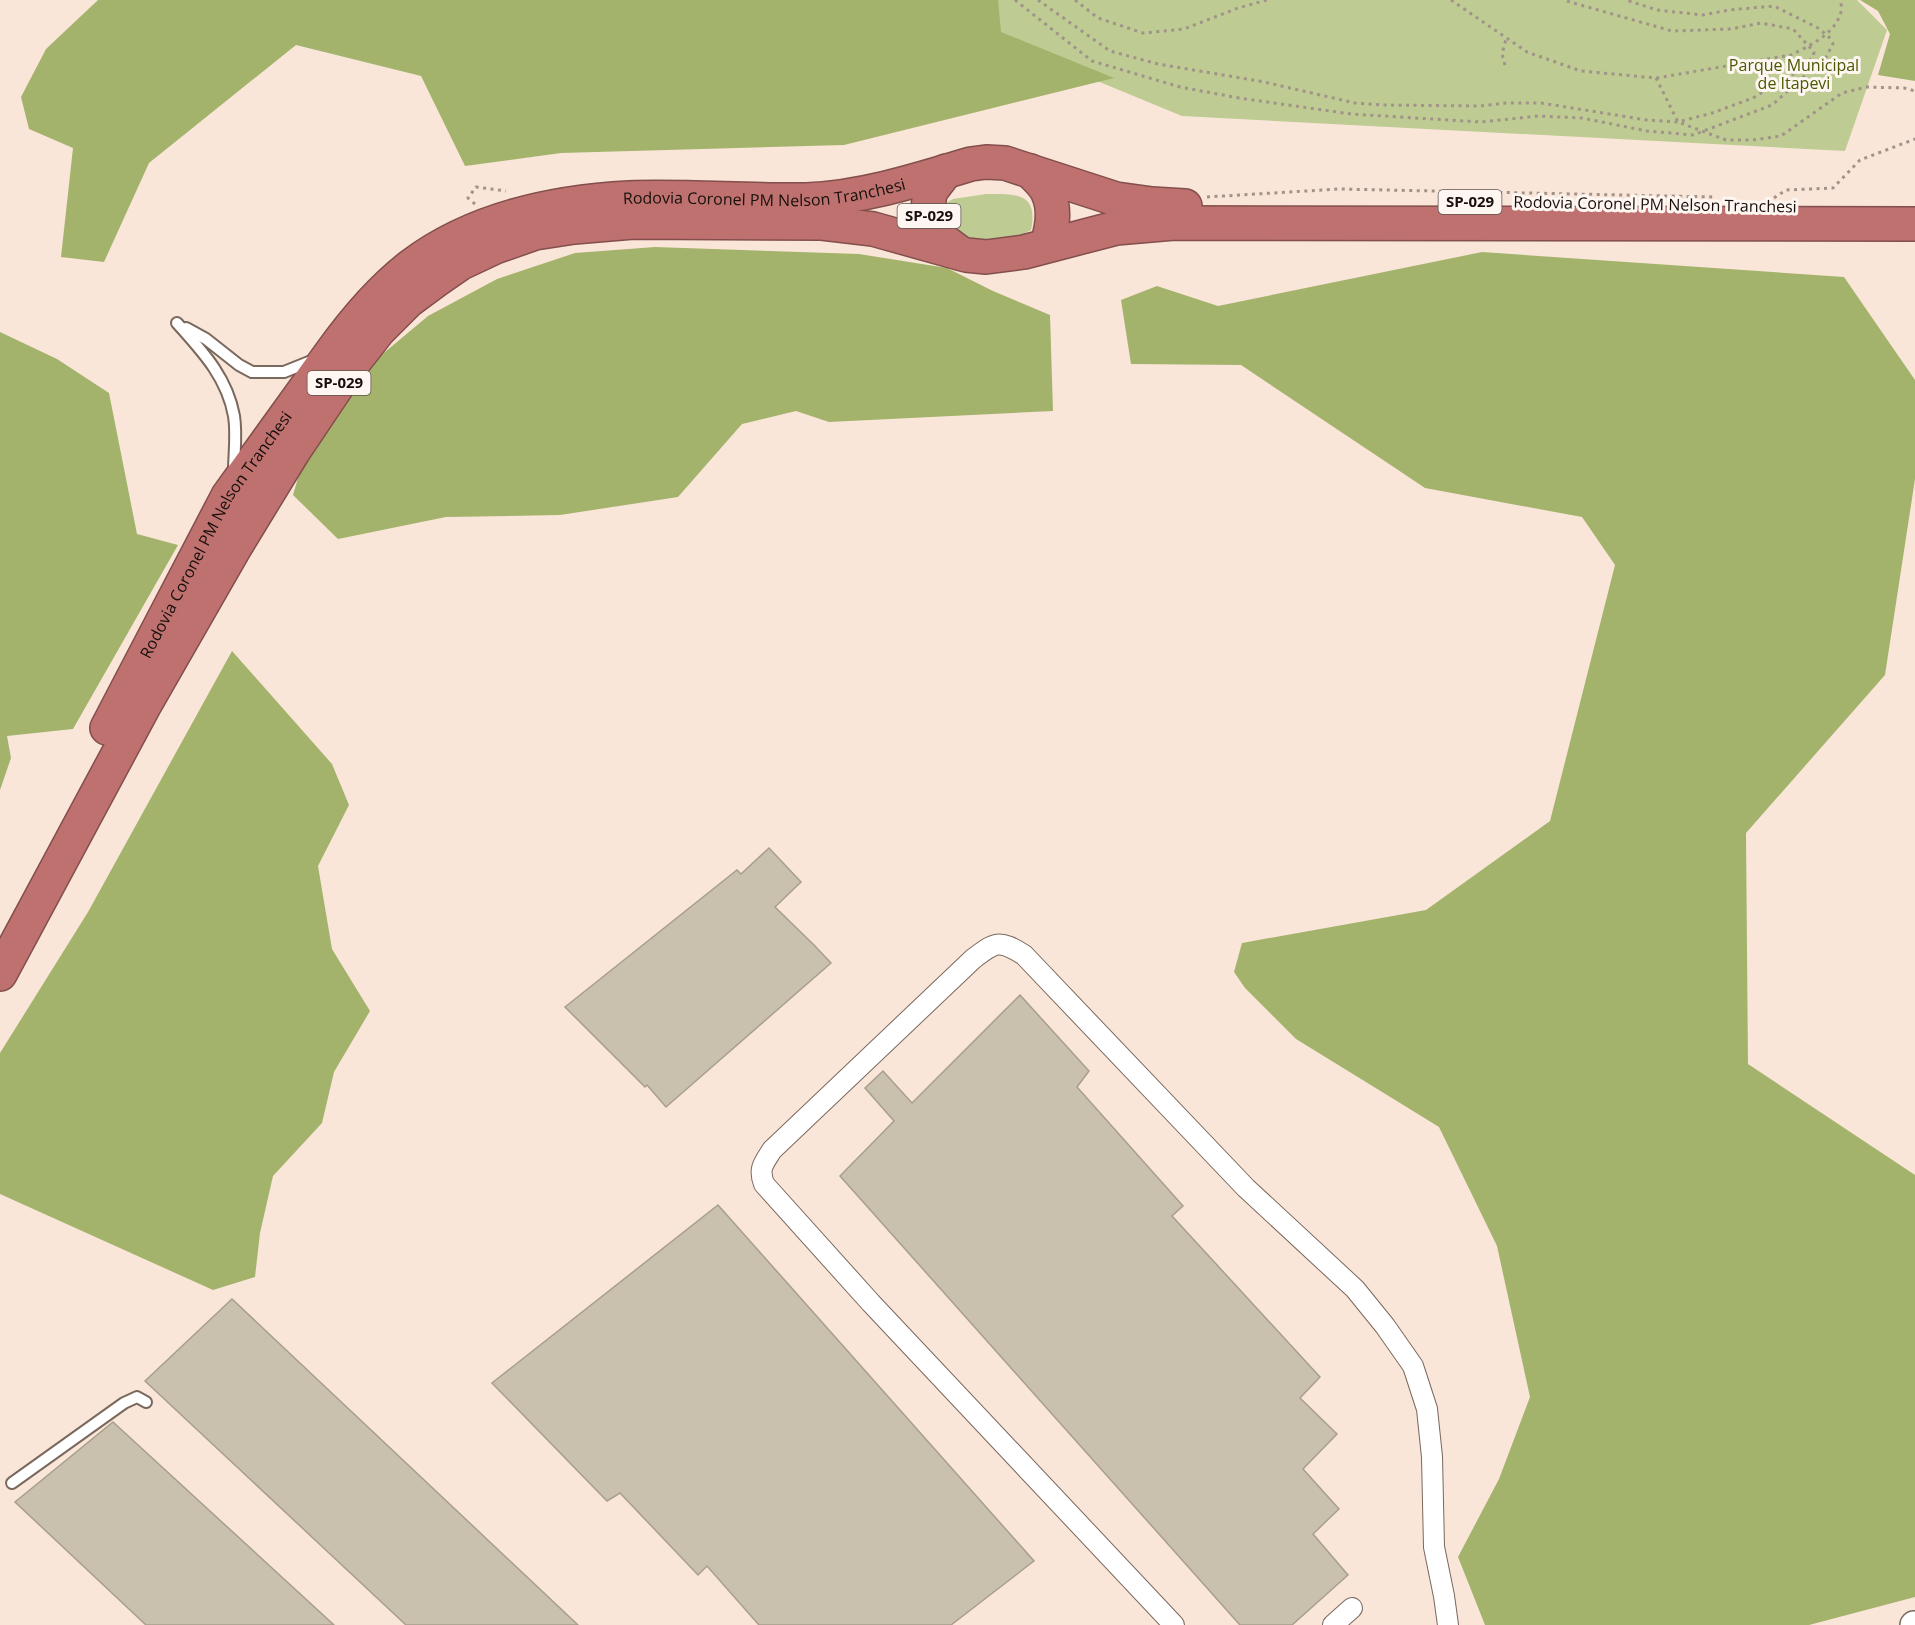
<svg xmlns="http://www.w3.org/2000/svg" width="1915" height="1625" viewBox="0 0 1915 1625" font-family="'Open Sans',sans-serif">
<rect width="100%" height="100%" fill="#fae6d9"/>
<g fill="#becb92">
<path d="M901,0H1857L1887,30L1845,151L1182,116Z"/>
<path d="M986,194C1015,194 1039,192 1031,230C1003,246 971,243 944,227L942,205L953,199Z"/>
</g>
<g fill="#a4b36c">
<path d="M98,0H998L1001,32L1114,78L844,145L561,153L465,166L421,76L296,45L149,163L104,262L61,257L73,148L29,129L21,97L46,49Z"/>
<path d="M1860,0H1915V81L1878,75L1890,34L1878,11Z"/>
<path d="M655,247L859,254L947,268L993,291L1050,315L1053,411L829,422L796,411L742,424L678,497L560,515L446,517L338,539L293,495L313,427L361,372L428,316L497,279L575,253Z"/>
<path d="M1482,252L1844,277L1915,380V479L1885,675L1746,833L1748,1064L1915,1175V1597L1809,1625H1485L1458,1557L1499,1479L1530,1397L1497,1246L1439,1127L1296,1039L1245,988L1234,972L1242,943L1426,910L1550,821L1615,565L1582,517L1425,488L1241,365L1131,364L1121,300L1157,286L1218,306Z"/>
<path d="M0,332L57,359L109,393L137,534L178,545L73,729L7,736L11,758L0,790Z"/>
<path d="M232,651L332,764L349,805L318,866L332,949L370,1011L334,1072L322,1123L273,1176L260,1233L255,1277L213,1290L0,1194V1053L88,912Z"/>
</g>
<g fill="#c9c0ad" stroke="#a79f8c" stroke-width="1.5">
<path d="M769,848L801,882L775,907L814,945L831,963L666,1107L647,1085L645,1087L565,1007L737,870L741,874Z"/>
<path d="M1020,995L1089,1071L1077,1087L1183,1206L1172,1216L1320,1377L1300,1398L1337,1434L1303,1469L1339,1509L1313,1534L1348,1575L1292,1625H1240L840,1176L894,1121L865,1088L883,1071L912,1103Z"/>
<path d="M718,1205L1034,1561L951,1625H759L707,1566L698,1575L620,1493L607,1501L492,1383Z"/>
<path d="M232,1299L578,1625H406L145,1381Z"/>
<path d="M113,1422L334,1625H146L15,1502Z"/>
</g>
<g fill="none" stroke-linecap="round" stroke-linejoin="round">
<defs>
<g id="lane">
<path d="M177,323C202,351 227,377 234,416C237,434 234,454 234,472"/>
<path d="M186,328L206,339L239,365L252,372H284L314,360"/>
<path d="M12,1483L124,1403L137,1397L146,1402"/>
</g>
<g id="street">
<path d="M1174,1625L871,1303L764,1184C758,1168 764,1163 772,1150L973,959C995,942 999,939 1024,955L1246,1188L1355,1289L1385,1326L1413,1366L1427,1409L1432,1457L1434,1547L1444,1596L1448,1625"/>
<path d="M1333,1625L1352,1608"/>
</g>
<path id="secondary" d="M1914,1625H1915"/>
<g id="highway">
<path d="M946,171L930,192L928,208L930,223L940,238L960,253"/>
<path d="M1030,171C1036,177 1045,185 1048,193C1056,210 1052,229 1047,245"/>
<path id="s1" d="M107,728L228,496L331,353C354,321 380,290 411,266C473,219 553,202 629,198C688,196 747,201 806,200C862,198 918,180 971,164L986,162L1005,163L1116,199L1152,204L1185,206"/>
<path d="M0,974L145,704L235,547L293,452L350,367L379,330L408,301L435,281L461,263L495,247L535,233L574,227L633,222L822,223L873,229L966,255L986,257L1024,252L1116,228L1174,223L1915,224"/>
</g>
</defs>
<use href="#lane" stroke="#7a685d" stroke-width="14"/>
<use href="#street" stroke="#7a685d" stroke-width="22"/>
<use href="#secondary" stroke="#7a685d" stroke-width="30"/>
<use href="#highway" stroke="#834f4c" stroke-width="36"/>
<g stroke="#a19389" stroke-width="3" stroke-dasharray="3 4.5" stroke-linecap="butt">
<path d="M1015,0L1092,61L1180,87L1239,98L1351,114L1481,122L1538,116L1582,118L1647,131L1693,135L1772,105L1826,57L1833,44L1829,37L1818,28L1774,6L1729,10L1703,15L1657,10L1626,0"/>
<path d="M1038,0L1110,51L1158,64L1264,82L1355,103L1381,105L1480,106L1506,103H1541L1647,120L1678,122L1712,113L1753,98L1796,72L1813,57L1814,52L1793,29L1761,23L1731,29L1672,31L1563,0"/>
<path d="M1075,0L1098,18L1143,33L1184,29L1238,8L1267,0"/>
<path d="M1451,0L1527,52L1581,71L1656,78L1791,55C1809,46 1833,35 1840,15C1842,11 1841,4 1841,0"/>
<path d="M1505,65L1502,54L1506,39"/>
<path d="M1656,78L1678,122L1726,140H1753L1781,136L1842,93L1867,87L1904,88L1915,91"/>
<path d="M1207,197L1339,189L1716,197"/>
<path d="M1774,198L1786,190L1833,188L1860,160L1915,139"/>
<path d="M475,204L468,198L476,187L506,191"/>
</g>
<use href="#lane" stroke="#fff" stroke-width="10"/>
<use href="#street" stroke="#fff" stroke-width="20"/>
<use href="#secondary" stroke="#fff" stroke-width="27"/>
<use href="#highway" stroke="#be716f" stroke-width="33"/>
</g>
<g text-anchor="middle" stroke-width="6" stroke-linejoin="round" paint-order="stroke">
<g fill="#fef6f1" stroke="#5c5450" stroke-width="1.5">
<rect x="1438.5" y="190" width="63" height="24" rx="4.5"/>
<rect x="897.5" y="204" width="63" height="24" rx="4.5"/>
<rect x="307.5" y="371" width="63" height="24" rx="4.5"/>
</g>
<g font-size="15" font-weight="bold" fill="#160f0b">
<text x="1470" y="207">SP-029</text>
<text x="929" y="221">SP-029</text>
<text x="339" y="388">SP-029</text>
</g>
<g font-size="16" fill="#4c5803" stroke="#fef6f1">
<text x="1794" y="71">Parque Municipal<tspan x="1794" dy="18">de Itapevi</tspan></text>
</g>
<g font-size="16" fill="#160f0b" stroke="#fef6f1">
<text dy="6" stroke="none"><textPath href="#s1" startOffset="924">Rodovia Coronel PM Nelson Tranchesi</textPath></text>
<text transform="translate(1655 204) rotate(1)" y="6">Rodovia Coronel PM Nelson Tranchesi</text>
<text dy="6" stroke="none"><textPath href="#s1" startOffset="222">Rodovia Coronel PM Nelson Tranchesi</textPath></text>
</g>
</g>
</svg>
